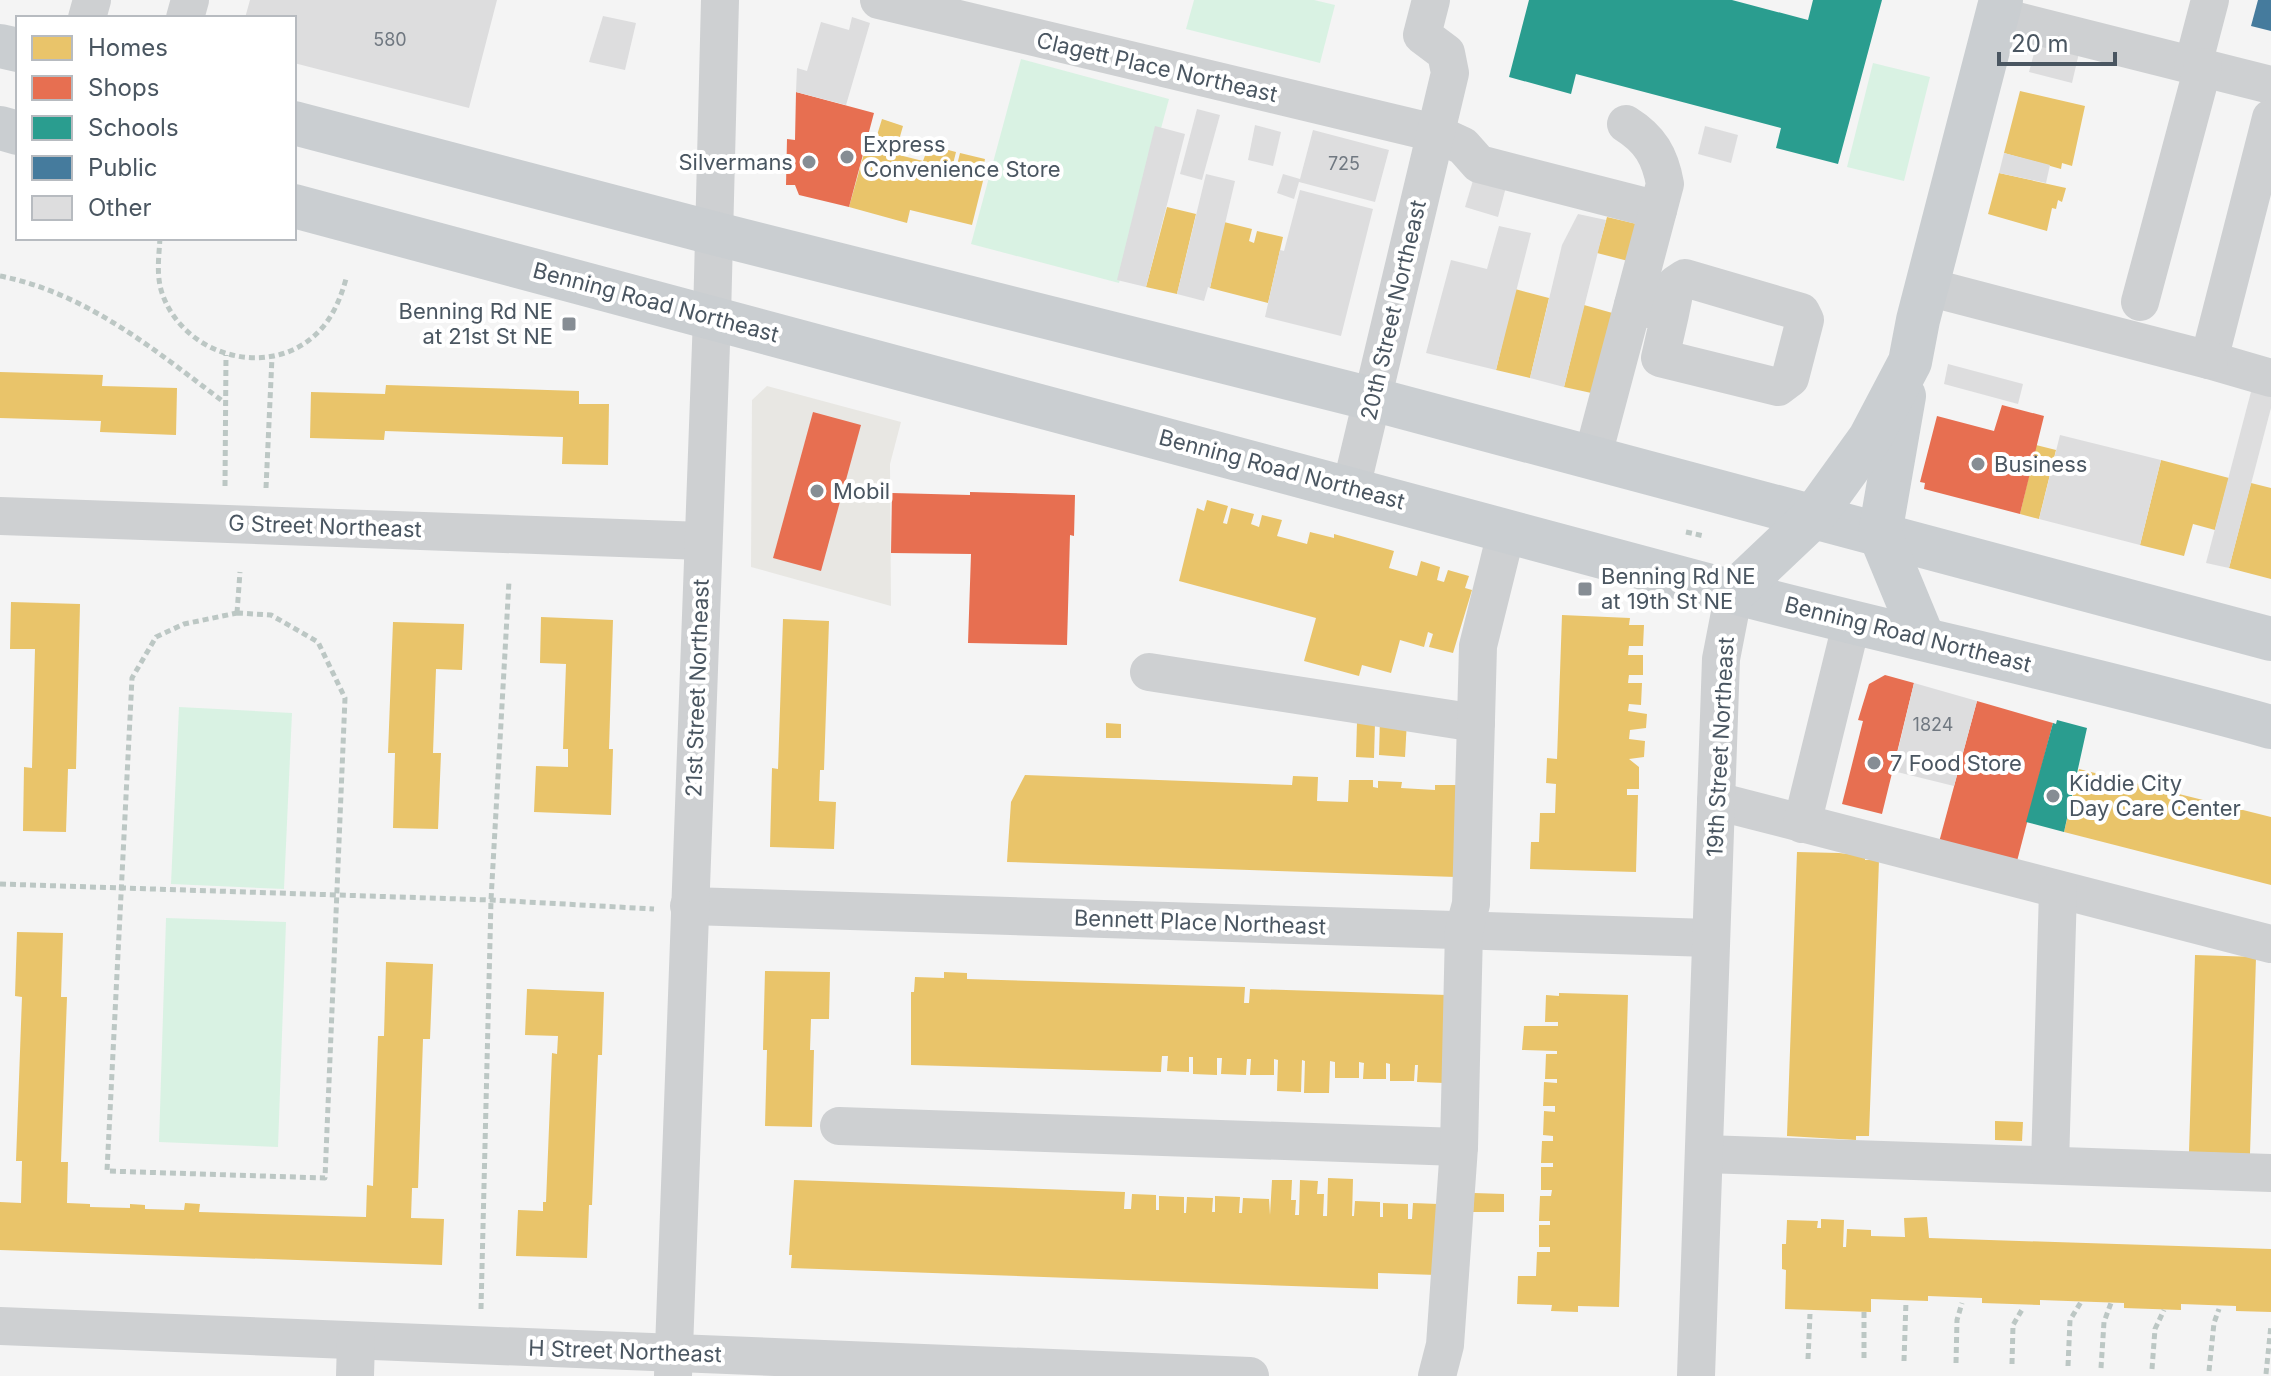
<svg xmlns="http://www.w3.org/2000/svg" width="2271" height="1376" viewBox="0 0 2271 1376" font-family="Inter,sans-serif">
<rect width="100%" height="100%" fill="#f4f4f4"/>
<path fill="#e8e7e3" d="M767,386L901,422L890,464L891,606L751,567L752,400Z"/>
<g fill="#d9f2e3">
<path d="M1194,0H1314L1335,5L1320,63L1186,29Z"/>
<path d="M1021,59L1169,99L1119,283L971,244Z"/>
<path d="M1873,63L1930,77L1904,181L1847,167Z"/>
<path d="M179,707L292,713L284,889L171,884Z"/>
<path d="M166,918L286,922L278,1147L159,1142Z"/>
</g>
<g fill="#e9c46a">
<path d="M2020,91L2085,106L2072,166L2062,163L2061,169L2004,153Z"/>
<path d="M882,119L903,126L895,154L923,161L929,145L956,152L953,164L957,165L960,153L985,159L983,168L986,169L972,225L910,210L907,223L849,207L867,143L874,145Z"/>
<path d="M1999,173L2066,188L2062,202L2058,200L2056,209L2052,208L2047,231L1988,214Z"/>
<path d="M1167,207L1196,214L1177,294L1146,287Z"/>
<path d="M1607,217L1641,225L1632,262L1597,253Z"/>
<path d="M1224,222L1252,229L1249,241L1254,243L1257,231L1283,237L1268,303L1210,288Z"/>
<path d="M1515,289L1549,298L1530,378L1496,370Z"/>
<path d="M1584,305L1616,314L1596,394L1564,387Z"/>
<path d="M0,372L103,375L102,386L177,388L176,435L100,432L101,421L0,418Z"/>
<path d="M386,385L579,391V404H609L608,465L562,464L563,437L385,431L384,440L310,438L311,392L385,394Z"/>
<path d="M2036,445L2056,450L2039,519L2020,514Z"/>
<path d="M2161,460L2229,478L2215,530L2193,524L2184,556L2140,545Z"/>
<path d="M2251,483L2271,488V579L2229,568Z"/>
<path d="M1207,500L1228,506L1223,523L1227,524L1231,508L1254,514L1251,524L1259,527L1262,515L1282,520L1277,536L1307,544L1310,532L1334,538V534L1394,551L1389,568L1417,576L1421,561L1440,567L1437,580L1444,582L1448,570L1469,576L1465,588L1472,590L1453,653L1429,647L1433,634L1428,632L1424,647L1400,640L1391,673L1362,665L1359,676L1304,661L1316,618L1179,581L1197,508L1204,511Z"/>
<path d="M11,602L80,604L76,769H68L66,832L23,831L24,767L32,768L35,649H10Z"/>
<path d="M1562,615L1630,618L1629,625H1644L1643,646H1629L1628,655H1643V675H1629L1628,683H1642L1641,705L1629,704L1628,711L1647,714L1646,728L1630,730L1629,739L1645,741L1644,757L1629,759L1639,767V789H1627V795H1638L1636,872L1530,869L1531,842H1539L1540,813H1555L1556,784L1546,783L1547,758L1557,759Z"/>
<path d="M541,617L613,620L609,749H613L611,815L534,812L536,766L568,767V749H563L566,664L540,663Z"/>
<path d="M783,619L829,621L824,770H820L819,801L836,802L834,849L770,847L772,768L778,769Z"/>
<path d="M393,622L464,624L462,670L436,669L433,753H441L438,829L393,828L395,753H388Z"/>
<path d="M1380,720H1407L1405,757L1379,755Z"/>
<path d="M1357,722L1375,723L1374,758L1356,757Z"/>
<path d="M1106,723L1121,724V738H1106Z"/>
<path d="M2079,769L2271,817V885L2064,832Z"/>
<path d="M1025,775L1292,785L1293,776L1318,777L1317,801L1348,802L1349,780H1373V787L1378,788V781L1402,782L1401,788L1435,790V785H1460L1456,877L1007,862L1011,802Z"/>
<path d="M1797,852L1839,853L1865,856V860H1879L1869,1136H1856V1140L1787,1136Z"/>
<path d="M17,932L63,933L61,997H67L61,1162H68L67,1203L90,1204V1207L130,1208V1204L145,1205V1209L184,1210L185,1203L200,1204L199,1212L366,1217L367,1185L373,1186L378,1036H384L386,962L433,964L430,1039H423L418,1188H412L411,1218L444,1219L442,1265L0,1250V1202L21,1203L22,1161H16L22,997L15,996Z"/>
<path d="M2195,955L2256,957L2250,1154L2189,1152Z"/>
<path d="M765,971L830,972L829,1019H811L810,1050H814L812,1127L765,1126L767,1050H763Z"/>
<path d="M944,972L967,973V979L1245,987L1244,1003H1249L1250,989L1447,995L1445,1083L1417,1082L1418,1065H1415L1414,1081H1390V1064L1386,1063V1079H1363L1364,1063L1359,1062V1078H1335V1062L1330,1061L1329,1093H1304L1305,1061L1302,1060L1301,1092L1277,1091L1278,1060L1274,1059V1075H1250L1251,1059H1247L1246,1075L1221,1074L1222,1058H1217V1075L1193,1074V1057H1189V1072L1167,1071L1168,1056H1162L1161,1072L911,1065V992H914L915,977L944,978Z"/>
<path d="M527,989L604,992L602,1055H598L592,1205H589L587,1258L516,1256L518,1210L543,1211V1202H546L552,1053L557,1054L558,1036L525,1035Z"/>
<path d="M1559,993L1628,995L1619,1307L1578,1306V1312L1551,1311L1552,1305L1517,1304L1518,1276H1536L1537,1252H1550V1247H1539V1225H1550V1221H1539L1540,1196H1551L1552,1190H1541V1167H1553V1163H1541L1542,1141H1553V1136L1543,1135L1544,1111L1555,1112V1106H1543L1544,1082L1557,1083V1079H1545L1546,1054H1557V1051L1522,1050L1524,1026H1558V1022H1545L1546,995L1559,996Z"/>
<path d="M1995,1121L2023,1122L2022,1141L1995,1140Z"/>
<path d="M1328,1178L1353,1179L1352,1216H1354L1355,1201L1380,1202V1217H1383V1203L1408,1204V1219H1412L1413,1203L1438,1204L1436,1275L1378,1273V1289L791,1268L792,1255H789L794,1180L1125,1192L1124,1209H1131L1132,1194L1156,1195V1210H1159V1196L1184,1197V1213H1186L1187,1197L1213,1198L1212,1212H1215V1196L1240,1197L1239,1213H1242L1243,1198L1269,1199L1270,1215L1272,1180H1292L1291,1200H1296L1295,1215H1299L1300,1180L1318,1181L1317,1194H1324L1323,1216H1327Z"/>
<path d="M1474,1193L1504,1194V1212H1473Z"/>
<path d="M1927,1217L1929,1238L2271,1249V1312L2236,1311V1306L2181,1304V1310L2124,1308V1303L2040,1300V1305L1982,1303V1298L1928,1296V1301L1871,1299V1312L1785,1309L1786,1270L1782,1269V1244H1786L1787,1220L1818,1221L1817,1228H1821V1219L1844,1220L1843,1247H1846L1847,1229L1871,1230V1236L1905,1237L1904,1218Z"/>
</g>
<g fill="#e76f51">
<path d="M796,92L874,113L849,207L799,195L795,185H786L787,139L795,140Z"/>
<path d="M2002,405L2044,416L2020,514L1924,489L1925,483L1920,482L1937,416L1994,431Z"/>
<path d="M813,412L861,425L821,571L773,558Z"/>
<path d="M970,492L1075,495L1074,536L1070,535L1067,645L968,643L971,554L891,553L892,493L970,495Z"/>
<path d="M1885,675L1914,683L1882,814L1842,804L1863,721L1858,720L1869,684Z"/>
<path d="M1977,701L2053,723L2016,865L1938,846Z"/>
</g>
<g fill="#2a9d8f">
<path d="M1529,0H1732L1808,20L1813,0H1882L1838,164L1776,148L1781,128L1576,74L1571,94L1509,77Z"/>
<path d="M2057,720L2087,728L2064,832L2026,822L2053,723L2056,724Z"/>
</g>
<path fill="#457b9d" d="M2258,0H2271V31L2251,26Z"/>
<g fill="#ddddde">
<path d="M250,0H497L469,108L294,63V18H245Z"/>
<path d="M603,16L636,23L625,70L589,62Z"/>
<path d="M852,17L870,23L846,105L796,92L797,68L807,71L821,22L849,30Z"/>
<path d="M2037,42L2079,53L2072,83L2029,72Z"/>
<path d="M1197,109L1220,115L1202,180L1180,174Z"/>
<path d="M1255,125L1281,132L1273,166L1248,160Z"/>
<path d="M1155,126L1185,134L1146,287L1117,280Z"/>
<path d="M1705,126L1738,135L1731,163L1698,154Z"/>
<path d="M1313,130L1389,150L1375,202L1299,182L1294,199L1277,193L1283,174L1300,179Z"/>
<path d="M2004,153L2050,165L2046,183L1999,173Z"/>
<path d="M1206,174L1235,181L1210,288L1208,287L1204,301L1177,294Z"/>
<path d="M1474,177L1506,187L1498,217L1465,207Z"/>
<path d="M1300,190L1373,209L1341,336L1265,317L1280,250L1284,251Z"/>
<path d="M1578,214L1606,220L1564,387L1530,378L1562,245Z"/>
<path d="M1499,226L1531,233L1496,370L1426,353L1451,260L1487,269Z"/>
<path d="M1948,364L2023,384L2018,404L1944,384Z"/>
<path d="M2252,388L2271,393V408L2229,568L2206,563Z"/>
<path d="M2060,435L2161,460L2140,545L2039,519Z"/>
<path d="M1914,683L1977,701L1954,786L1893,771Z"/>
</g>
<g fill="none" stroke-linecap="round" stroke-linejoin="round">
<g stroke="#bcc7c4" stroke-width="5" stroke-dasharray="6 4" stroke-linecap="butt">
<path d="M160,238C159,256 156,275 162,293C184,358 275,382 322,328C334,314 341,297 346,279"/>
<path d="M0,276C87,293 156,351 225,403"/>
<path d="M225,486L226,355"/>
<path d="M266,488L272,357"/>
<path d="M1686,532L1704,536"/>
<path d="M237,613L271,615L318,642L345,698L325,1178L107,1171L132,678L156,637L184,624Z"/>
<path d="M237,613L240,572"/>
<path d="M0,884L491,900L654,909"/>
<path d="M481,1309L491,900L509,581"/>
<path d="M1864,1312V1360"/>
<path d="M1808,1359L1810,1314"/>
<path d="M1904,1361L1906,1301"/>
<path d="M1956,1363L1957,1320L1962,1303"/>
<path d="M2012,1364L2013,1325L2023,1308"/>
<path d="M2068,1366L2070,1320L2081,1302"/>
<path d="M2101,1368L2104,1322L2111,1303"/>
<path d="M2152,1369L2155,1329L2164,1310"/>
<path d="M2209,1371L2214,1323L2219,1309"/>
<path d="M2266,1374L2271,1325"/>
</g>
<g stroke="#ced0d2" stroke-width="38">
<path d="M879,0L1435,133L1463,146L1479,164L1658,210"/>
<path d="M1997,16L2271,85"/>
<path d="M87,18L92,0"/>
<path d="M185,18L190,0"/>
<path d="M2193,65L2210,0"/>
<path d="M2271,118L2209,360L2271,378"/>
<path d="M1928,287L2209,360"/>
<path d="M2140,302L2203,67"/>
<path d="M1633,305L1670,314L1676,284L1685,278L1801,312L1805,320L1790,378L1778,387L1660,358L1670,314"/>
<path d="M1592,459L1665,184C1660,156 1650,139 1626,124"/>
<path d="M1351,488L1450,73L1446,53L1422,35L1431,0"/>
<path d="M0,516L703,541"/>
<path d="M1149,672L1476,723"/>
<path d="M1716,801L2271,944"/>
<path d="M1802,824L1852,621"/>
<path d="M689,906L1710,938"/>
<path d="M839,1126L1459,1147"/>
<path d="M1704,1154L2271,1173"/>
<path d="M2050,1165L2058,890"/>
<path d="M0,1326L1250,1376"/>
<path d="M355,1376L356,1341"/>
<path d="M673,1376L712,317L720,0"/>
<path d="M1437,1376L1445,1345L1459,1147L1464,930L1471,904L1478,646L1507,529"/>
<path d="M1696,1376L1721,659L1734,592"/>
</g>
<g stroke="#caced1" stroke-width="44">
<path d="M0,46L18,50"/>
<path d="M294,123L713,233L1372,399L2271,639"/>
<path d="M0,128L18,133"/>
<path d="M294,206C774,332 1253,463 1733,592C1912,639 2093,677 2271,727"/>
<path d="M1904,396L1880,534L1923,638"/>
<path d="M1734,592L1813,517L1870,438L1910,362L1918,320L2001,0"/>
</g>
</g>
<g fill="#868d94" stroke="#fff" stroke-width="3">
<circle cx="847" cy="157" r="8"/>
<circle cx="809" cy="162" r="8"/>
<rect x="561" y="316" width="16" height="16" rx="4"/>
<circle cx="1978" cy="464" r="8"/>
<circle cx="817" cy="491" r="8"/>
<rect x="1577" y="581" width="16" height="16" rx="4"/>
<circle cx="1874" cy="763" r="8"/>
<circle cx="2053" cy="796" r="8"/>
</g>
<g text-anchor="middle" stroke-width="8" stroke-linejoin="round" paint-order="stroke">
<g font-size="18" fill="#707881">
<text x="390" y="46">580</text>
<text x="1344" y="170">725</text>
<text x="1933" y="731">1824</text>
</g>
<g font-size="22" fill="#4a5661" stroke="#fff">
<text transform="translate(1157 67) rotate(13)" y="8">Clagett Place Northeast</text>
<text transform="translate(656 302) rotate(15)" y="8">Benning Road Northeast</text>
<text transform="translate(1393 310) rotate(-77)" y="8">20th Street Northeast</text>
<text transform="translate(1282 469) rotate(15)" y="8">Benning Road Northeast</text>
<text transform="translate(325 526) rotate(2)" y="8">G Street Northeast</text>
<text transform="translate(1908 634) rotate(14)" y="8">Benning Road Northeast</text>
<text transform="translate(697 688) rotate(-88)" y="8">21st Street Northeast</text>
<text transform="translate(1720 747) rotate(-87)" y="8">19th Street Northeast</text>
<text transform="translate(1200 922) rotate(2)" y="8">Bennett Place Northeast</text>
<text transform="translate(625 1351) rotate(2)" y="8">H Street Northeast</text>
</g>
<g font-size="22" fill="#4a5661" stroke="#fff" text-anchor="start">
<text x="863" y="152">Express<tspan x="863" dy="25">Convenience Store</tspan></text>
<text x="793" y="170" text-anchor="end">Silvermans</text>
<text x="553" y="319" text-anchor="end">Benning Rd NE<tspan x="553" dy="25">at 21st St NE</tspan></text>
<text x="1994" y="472">Business</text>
<text x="833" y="499">Mobil</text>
<text x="1601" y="584">Benning Rd NE<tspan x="1601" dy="25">at 19th St NE</tspan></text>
<text x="1890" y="771">7 Food Store</text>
<text x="2069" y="791">Kiddie City<tspan x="2069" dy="25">Day Care Center</tspan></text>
</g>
</g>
<rect x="16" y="16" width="280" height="224" fill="#ffffff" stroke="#b7bbc0" stroke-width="2"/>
<rect x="32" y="36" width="40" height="24" fill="#e9c46a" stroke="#b7bbc0" stroke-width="2"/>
<text x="88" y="56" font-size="24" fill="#4a5661">Homes</text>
<rect x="32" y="76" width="40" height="24" fill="#e76f51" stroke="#b7bbc0" stroke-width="2"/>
<text x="88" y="96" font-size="24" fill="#4a5661">Shops</text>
<rect x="32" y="116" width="40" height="24" fill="#2a9d8f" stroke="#b7bbc0" stroke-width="2"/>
<text x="88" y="136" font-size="24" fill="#4a5661">Schools</text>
<rect x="32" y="156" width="40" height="24" fill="#457b9d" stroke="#b7bbc0" stroke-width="2"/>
<text x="88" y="176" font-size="24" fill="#4a5661">Public</text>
<rect x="32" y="196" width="40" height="24" fill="#ddddde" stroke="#b7bbc0" stroke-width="2"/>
<text x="88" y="216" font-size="24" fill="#4a5661">Other</text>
<path d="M1999 52v12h116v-12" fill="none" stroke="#4a5661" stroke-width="4"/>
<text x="2011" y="52" font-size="24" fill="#4a5661" stroke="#ffffff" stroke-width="6" paint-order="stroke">20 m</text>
</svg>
